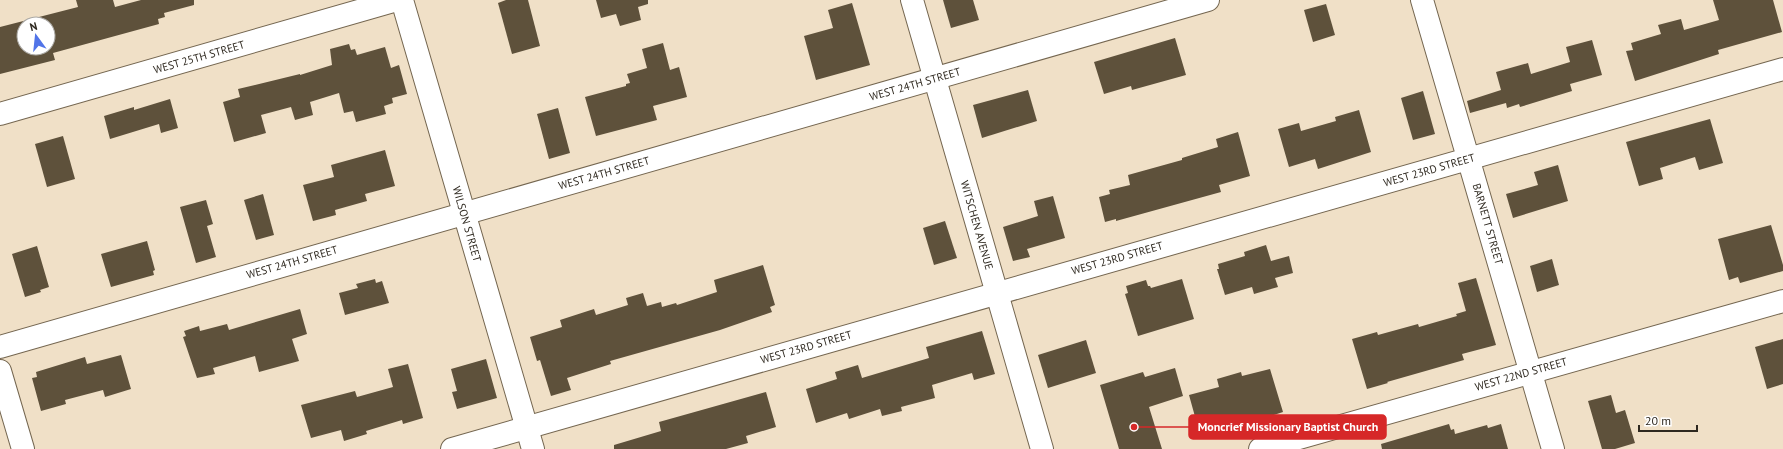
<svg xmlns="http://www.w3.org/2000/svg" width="1783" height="449" viewBox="0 0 1783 449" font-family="'PT Sans',sans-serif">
<rect width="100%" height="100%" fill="#f0e0c7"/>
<g fill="#5e513b" fill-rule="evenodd">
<path d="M76,0H113L115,7L141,0H194V5L164,13L165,17L158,19L159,24L53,53L55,60L0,74V27L78,7ZM24,24H48V48H24Z"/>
<path d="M506,0H528L540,46L512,54L498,3Z"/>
<path d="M596,0H648V4L638,7L641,20L620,26L616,14L601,18Z"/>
<path d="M943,0H973L979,20L951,28Z"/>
<path d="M1713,0H1773L1782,32L1718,50L1719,54L1635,81L1626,51L1633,50L1631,43L1661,34L1658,25L1681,19L1684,30L1719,20Z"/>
<path d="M852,3L870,65L816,80L804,36L833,28L828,10Z"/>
<path d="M1326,4L1335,35L1313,42L1304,10Z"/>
<path d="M1175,38L1186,75L1132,90L1131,86L1104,94L1094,62Z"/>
<path d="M1592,40L1602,75L1570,84L1572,91L1520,107L1519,104L1507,108L1506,103L1470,113L1467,101L1501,90L1496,72L1528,63L1531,74L1570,62L1566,47Z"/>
<path d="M663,43L670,70L679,67L687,97L653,106L657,120L596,136L585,97L626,86V84L630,83L627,74L647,68L642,49Z"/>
<path d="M349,44L351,50L355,49L357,55L385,47L391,68L399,65L407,94L392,98L393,103L384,106L386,114L356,122L353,111L344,113L339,93L310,102L313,115L295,120L291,107L261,115L266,133L234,142L223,102L240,97L238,89L300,74V75L332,65L330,49Z"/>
<path d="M1028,90L1037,121L982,138L973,105Z"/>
<path d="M1423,91L1435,134L1413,140L1401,98Z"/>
<path d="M170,99L178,128L161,133L159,124L110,139L104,116L134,107V110Z"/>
<path d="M558,108L570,153L549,159L537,114Z"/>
<path d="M1359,110L1371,152L1318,169L1315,159L1289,167L1278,129L1299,123L1301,131L1336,121L1335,117Z"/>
<path d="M1710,119L1723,163L1699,170L1695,157L1660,168L1663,179L1639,186L1626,142Z"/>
<path d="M1238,132L1250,176L1219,185L1221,192L1116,221V219L1105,222L1099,197L1110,194L1109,190L1130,185L1128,175L1182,160V158L1218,147L1216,139Z"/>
<path d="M63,136L75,179L47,187L35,144Z"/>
<path d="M385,150L395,186L365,194L367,201L335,210L336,215L313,221L303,185L334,177L331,165Z"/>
<path d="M1558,165L1568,201L1513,218L1506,194L1538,185L1534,172Z"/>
<path d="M263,194L274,235L256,240L244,200Z"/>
<path d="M1053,196L1065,238L1027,249L1030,257L1013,261L1003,227L1038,216L1034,201Z"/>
<path d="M206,200L213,224L207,226L216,257L196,263L180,207Z"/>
<path d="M945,221L957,258L934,265L923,228Z"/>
<path d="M1771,225L1783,265V271L1740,283L1738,277L1729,280L1718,239Z"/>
<path d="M147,241L155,270L153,271L154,275L111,287L101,254Z"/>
<path d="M1266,245L1271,261L1289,256L1293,273L1275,278L1278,287L1254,294L1252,287L1225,295L1217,269H1219L1218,264L1245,256L1244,252Z"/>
<path d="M37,246L49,287L40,290L41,292L25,297L12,254Z"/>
<path d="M1552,259L1559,285L1537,292L1530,266Z"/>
<path d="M763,265L775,305L770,307L772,312L720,330L610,361L611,364L567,378L571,390L551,396L540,360L537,361L530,337L562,327L560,320L594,309L596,315L628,305L626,298L643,293L647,306L661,302L662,307L676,303L677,305L717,292L714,280Z"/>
<path d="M1476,278L1496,345L1462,354L1464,360L1387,382L1388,383L1367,389L1352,339L1377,332L1378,335L1418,324L1419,327L1457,316L1456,314L1466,311L1458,283Z"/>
<path d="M375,279L376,283L382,281L389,303L345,315L339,293L358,288L356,284Z"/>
<path d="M1182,279L1194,319L1138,336L1125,294L1128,293L1126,286L1146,280L1148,286H1150L1151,288Z"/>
<path d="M300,309L307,334L292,339L299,361L259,372L255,356L213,368L215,374L197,378L183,337L186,336L184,331L199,326L200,331L227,324L229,330Z"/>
<path d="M982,331L995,374L974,380L972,373L932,385L935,398L901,407L902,411L882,416L880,409L849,419L847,413L816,423L806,389L837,379L835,372L858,365L862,378L929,358L926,347Z"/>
<path d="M1783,339V384L1767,389L1755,347Z"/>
<path d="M1086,340L1096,373L1048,388L1038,355Z"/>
<path d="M121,355L131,389L105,397L103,390L65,400L66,404L41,411L32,378L37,377L36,372L85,357L87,364Z"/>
<path d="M486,359L497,398L457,409L452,392L457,391L451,369Z"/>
<path d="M408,364L423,418L403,424L402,420L366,431L367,434L344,441L341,430L311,438L301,405L355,391L357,397L393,387L388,369Z"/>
<path d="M1175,368L1183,396L1149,407L1162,449H1119L1100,385L1143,372L1145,377Z"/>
<path d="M1270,369L1283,412L1231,429L1229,422L1199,431L1189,395L1219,387L1217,379L1241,372L1242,376Z"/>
<path d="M766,392L776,427L746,436L748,443L726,449H614V445L661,431L659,422Z"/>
<path d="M1611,395L1616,413L1625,410L1635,443L1615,449H1602L1588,401Z"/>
<path d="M1449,424L1451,430L1454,429L1455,434L1487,425L1488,428L1501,424L1508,449H1382L1381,444Z"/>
</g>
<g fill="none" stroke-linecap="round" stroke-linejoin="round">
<defs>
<g id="minor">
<path d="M402,0L533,449"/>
<path d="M912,0L1042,449"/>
<path d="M1422,0L1553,449"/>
<path d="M0,114L397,0"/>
<path d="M0,347L1208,0"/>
<path d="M0,371L23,449"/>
<path d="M452,449L1783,69"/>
<path d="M1260,449L1783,301"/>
</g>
</defs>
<use href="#minor" stroke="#746650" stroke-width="24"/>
<use href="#minor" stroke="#fff" stroke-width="22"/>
</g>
<g text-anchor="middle" stroke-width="4" stroke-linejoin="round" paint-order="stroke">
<g font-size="11" fill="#2e281f" stroke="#fff">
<text transform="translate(199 57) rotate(-16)" y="4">WEST 25TH STREET</text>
<text transform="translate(915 84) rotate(-16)" y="4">WEST 24TH STREET</text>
<text transform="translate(1429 170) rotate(-16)" y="4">WEST 23RD STREET</text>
<text transform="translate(604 173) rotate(-16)" y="4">WEST 24TH STREET</text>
<text transform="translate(467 224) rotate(74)" y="4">WILSON STREET</text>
<text transform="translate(1488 224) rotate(74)" y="4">BARNETT STREET</text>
<text transform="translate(977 225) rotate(74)" y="4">WITSCHEN AVENUE</text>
<text transform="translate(1117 258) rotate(-16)" y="4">WEST 23RD STREET</text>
<text transform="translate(292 262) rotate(-16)" y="4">WEST 24TH STREET</text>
<text transform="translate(806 347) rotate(-16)" y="4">WEST 23RD STREET</text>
<text transform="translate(1521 374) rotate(-16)" y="4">WEST 22ND STREET</text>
</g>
</g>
<path fill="none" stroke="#d62828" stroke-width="1.5" d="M1134 427L1189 427"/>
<circle fill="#d62828" stroke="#fff" stroke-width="1.5" cx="1134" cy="427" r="4"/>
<rect fill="#d62828" stroke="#d62828" stroke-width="1.5" x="1189" y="415" width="197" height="24" rx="4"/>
<g font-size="12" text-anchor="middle" font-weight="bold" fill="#fff">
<text x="1288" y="431">Moncrief Missionary Baptist Church</text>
</g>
<g transform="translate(36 36) rotate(345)"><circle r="19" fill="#ffffff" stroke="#aba9a5"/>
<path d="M0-3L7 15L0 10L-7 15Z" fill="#5174e8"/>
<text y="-6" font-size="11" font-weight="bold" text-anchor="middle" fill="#2e281f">N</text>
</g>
<path d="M1639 425v6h58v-6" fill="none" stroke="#2e281f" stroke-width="2"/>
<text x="1645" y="425" font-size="12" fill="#2e281f" stroke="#ffffff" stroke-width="3" paint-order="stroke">20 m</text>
</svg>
